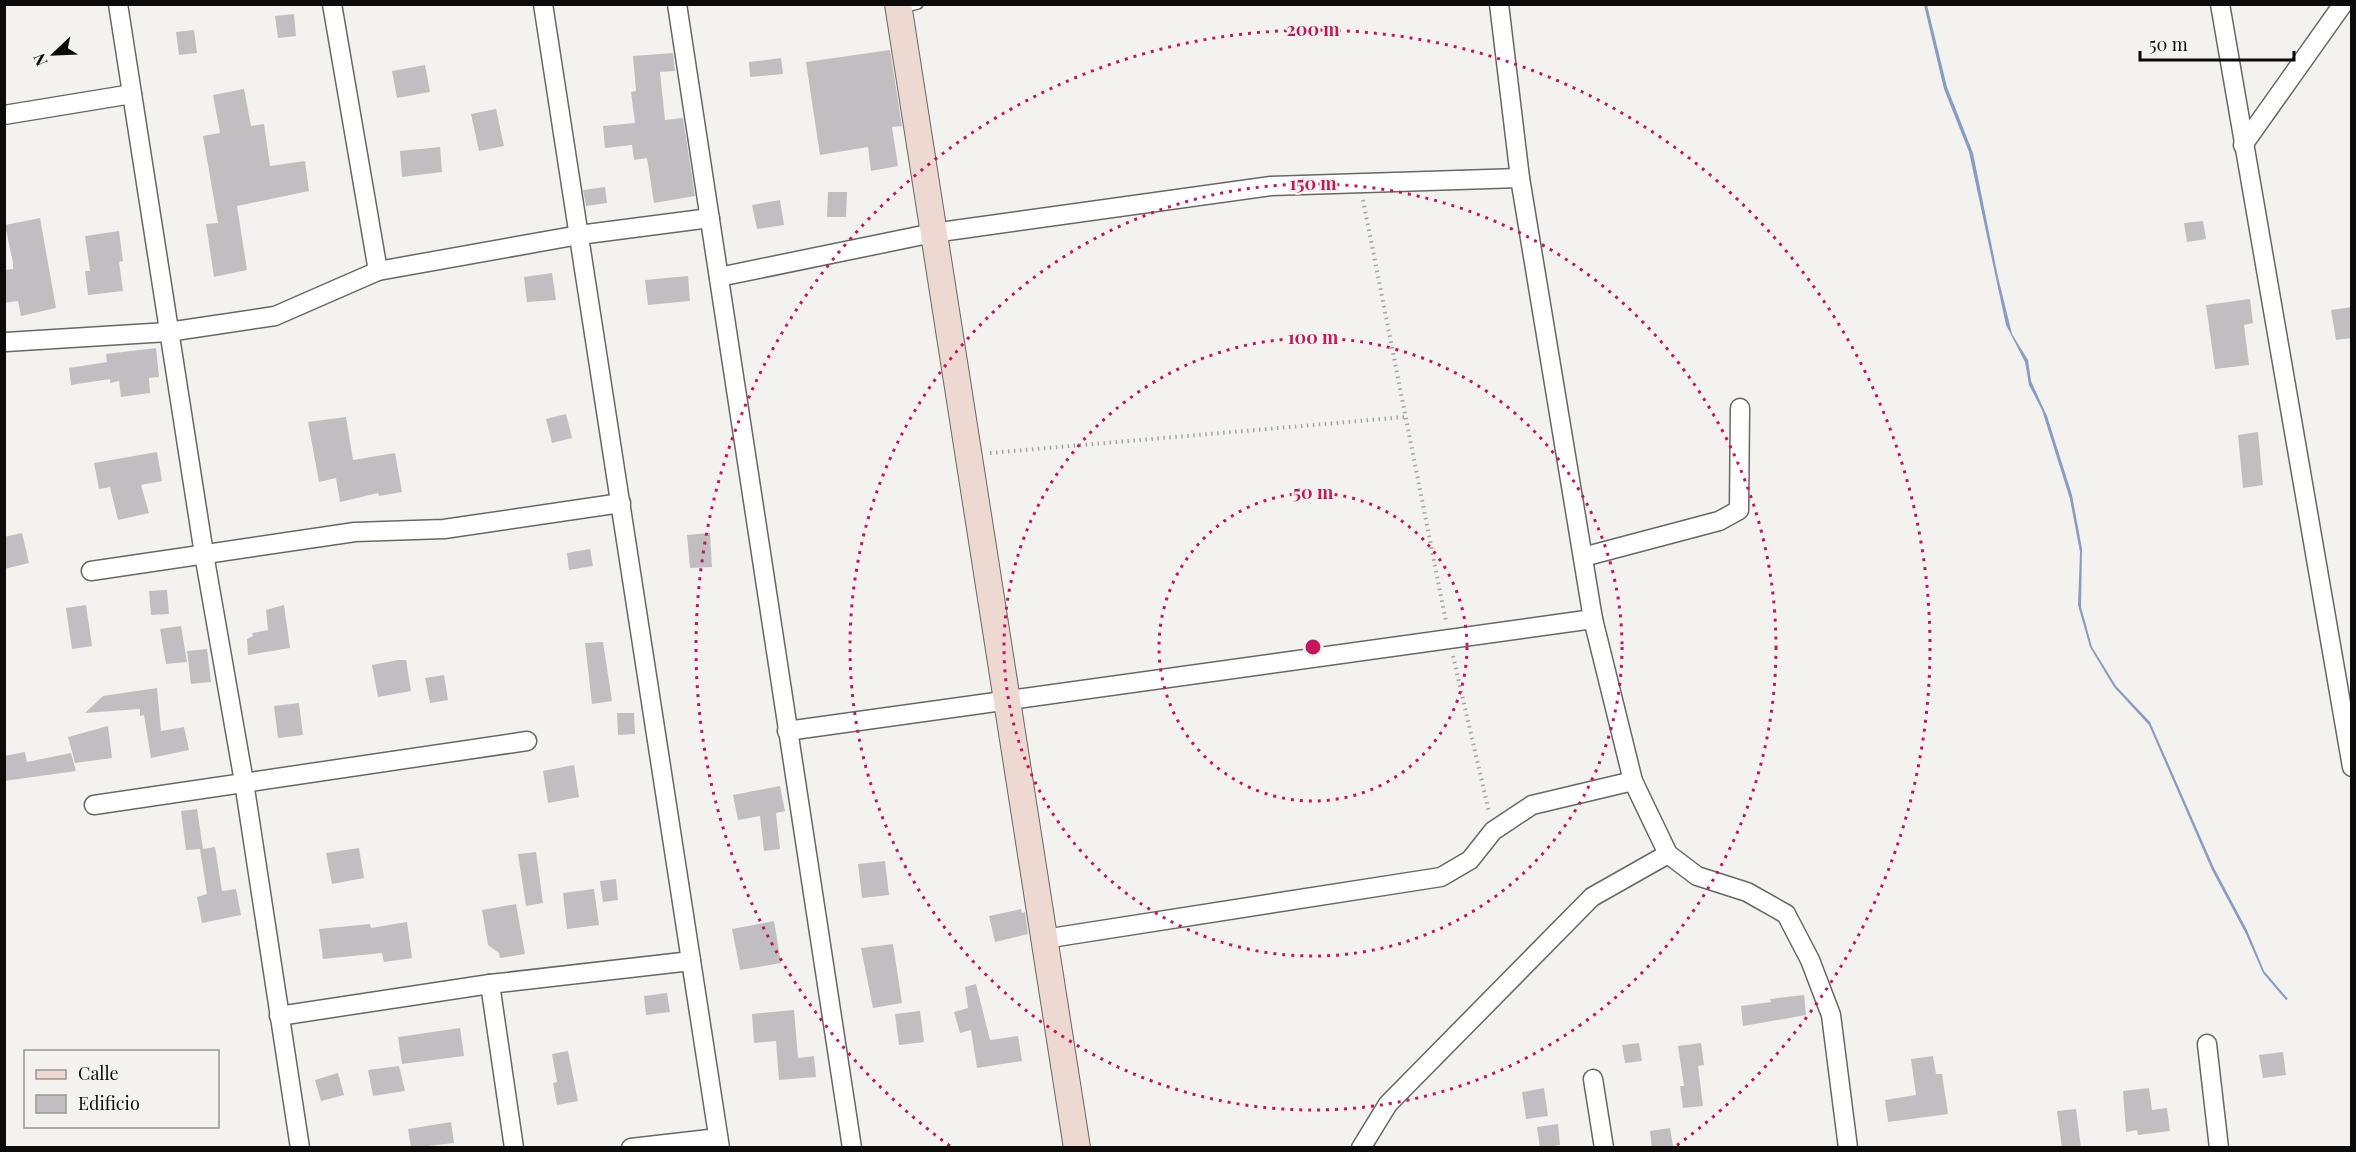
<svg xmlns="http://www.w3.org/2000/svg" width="2356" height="1152" viewBox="0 0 2356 1152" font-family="'Playfair Display',serif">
<rect width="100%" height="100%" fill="#f4f2ee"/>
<path fill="#879dc2" d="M1924,5H1927L1947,87L1973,153L1998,277L2012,334L2028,360L2031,381L2047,416L2072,495L2082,549L2081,607L2092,647L2116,686L2150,722L2214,868L2247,930L2264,971L2288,999L2286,1000L2263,973L2246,934L2212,870L2149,725L2114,687L2090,647L2078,605L2080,552L2070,499L2042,410L2029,385L2025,362L2006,325L1969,152L1944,89Z"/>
<g fill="#c1bec1">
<path d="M294,14L296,36L278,38L275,16Z"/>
<path d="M194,30L197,53L179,55L176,32Z"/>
<path d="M890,50L902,126L892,127L898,166L871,171L868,147L820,155L806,62Z"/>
<path d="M673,53L675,71L660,72L665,120L683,118L695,196L654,203L647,158L634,160L632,145L605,148L603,126L635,123L631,92L636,91L633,56Z"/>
<path d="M781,58L783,74L750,77L749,62Z"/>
<path d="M425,65L430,92L397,98L392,71Z"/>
<path d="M244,89L251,126L264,124L270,166L305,161L309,191L237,206L247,270L214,277L206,224L218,223L203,136L220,133L213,95Z"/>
<path d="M496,109L504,146L479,151L471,114Z"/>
<path d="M440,147L442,172L402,177L400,151Z"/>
<path d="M605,187L607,203L586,206L583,190Z"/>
<path d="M828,192H847L846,217H827Z"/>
<path d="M780,200L784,225L757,229L752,205Z"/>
<path d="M40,218L56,308L21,316L18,301L4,303V270L13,269V263L5,225Z"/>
<path d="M2203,221L2206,239L2187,242L2184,223Z"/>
<path d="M119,231L123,261L119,262L123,291L88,295L85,271H90L85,236Z"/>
<path d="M552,273L556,300L527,302L524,277Z"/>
<path d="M688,276L690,301L648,305L645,280Z"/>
<path d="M2250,299L2253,323L2244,325L2249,365L2215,369L2206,305Z"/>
<path d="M2352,307V338L2336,340L2331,310Z"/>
<path d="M156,348L159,377L149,378L150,393L121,397L119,381L110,383V379L71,385L69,368L107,362L106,354Z"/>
<path d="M566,414L572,438L552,443L546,419Z"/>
<path d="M346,417L353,460L395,453L402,492L379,496L378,493L340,502L336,478L319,482L308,422Z"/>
<path d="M2258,432L2263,485L2243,488L2238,435Z"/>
<path d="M157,452L162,481L141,485L149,513L118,520L110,487L99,489L94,463Z"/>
<path d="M22,533L29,563L4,569V537Z"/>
<path d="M710,533L712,567L690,568L687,535Z"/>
<path d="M590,549L593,566L569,570L567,553Z"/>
<path d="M167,590L169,614L151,615L149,591Z"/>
<path d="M86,605L92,646L72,649L66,608Z"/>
<path d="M284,605L290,648L248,655L247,639L253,636L252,633L268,630L266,610Z"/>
<path d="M181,626L187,662L166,664L160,629Z"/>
<path d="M603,642L612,701L592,704L585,643Z"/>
<path d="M207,649L211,682L191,684L187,651Z"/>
<path d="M398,660H406L411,691L378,697L372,665Z"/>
<path d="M444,675L448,700L430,703L425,678Z"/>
<path d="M157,688L161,731L184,727L189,750L151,758L144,715L140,716V709L85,713L103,696Z"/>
<path d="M299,703L303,735L278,738L274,706Z"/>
<path d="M617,713H634L635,734L618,735Z"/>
<path d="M108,726L112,758L75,763L68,737Z"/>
<path d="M25,752L27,762L71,753L76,771L4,781V756Z"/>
<path d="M574,765L579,797L548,803L543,771Z"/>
<path d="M780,786L785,811L776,813L780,849L764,851L760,816L738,820L733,795Z"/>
<path d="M197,809L203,849L215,847L222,891L236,889L241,915L202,923L197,897L207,894L200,849L186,850L181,811Z"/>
<path d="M359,848L364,878L332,884L326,853Z"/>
<path d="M536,852L543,903L526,906L518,854Z"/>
<path d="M885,861L889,895L862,898L858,864Z"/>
<path d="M616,879L618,900L603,902L600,881Z"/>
<path d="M594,889L599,925L567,929L563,893Z"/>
<path d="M516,904L525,954L500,958L499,953L488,945L482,910Z"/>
<path d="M1021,909L1022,913L1025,912L1028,934L995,942L989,916Z"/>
<path d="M774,921L781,963L740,970L732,929Z"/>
<path d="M407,922L412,958L384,962L382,953L323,959L319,929L370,924L371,928Z"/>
<path d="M893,944L902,1003L873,1008L861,948Z"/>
<path d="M976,984L990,1040L1018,1036L1022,1061L977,1068L971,1030L960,1033L954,1012L968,1008L965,987Z"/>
<path d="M667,993L670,1012L646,1015L644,996Z"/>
<path d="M1804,995L1806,1015L1743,1026L1741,1006L1771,1002L1770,999Z"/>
<path d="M794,1010L798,1058L814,1056L816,1077L779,1080L776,1041L754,1043L752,1014Z"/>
<path d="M920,1011L924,1042L899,1045L895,1014Z"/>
<path d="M460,1028L464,1056L402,1064L398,1037Z"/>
<path d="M1639,1043L1642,1061L1625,1063L1622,1045Z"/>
<path d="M1701,1043L1704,1065L1698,1066L1703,1106L1683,1108L1680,1086H1684L1678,1046Z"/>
<path d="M568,1051L578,1101L557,1105L553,1083L557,1082L552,1054Z"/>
<path d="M2283,1052L2286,1075L2263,1078L2259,1055Z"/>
<path d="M1933,1056L1936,1074H1942L1948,1114L1888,1122L1885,1100L1916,1095L1911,1059Z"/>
<path d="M399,1066L405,1091L373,1096L368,1070Z"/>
<path d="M338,1073L344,1095L321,1101L315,1080Z"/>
<path d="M1544,1088L1548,1116L1526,1119L1522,1092Z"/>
<path d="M2149,1088L2152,1110L2167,1108L2170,1131L2138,1135L2137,1130L2126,1132L2123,1091Z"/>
<path d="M2076,1109L2081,1148H2062L2057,1111Z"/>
<path d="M451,1122L454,1143L411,1148L408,1129Z"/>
<path d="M1558,1124L1560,1145L1540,1148L1537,1127Z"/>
<path d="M1670,1128L1673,1146L1652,1148L1650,1131Z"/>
</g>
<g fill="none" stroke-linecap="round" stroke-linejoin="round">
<defs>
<path id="lane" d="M901,8L918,4"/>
<g id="street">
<path d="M118,4L204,554L244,782L300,1148"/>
<path d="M332,4L378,271L579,235L710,218"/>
<path d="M543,4L720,1148"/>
<path d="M677,4L852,1148"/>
<path d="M1499,4L1520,178L1593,619L1633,781L1668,854L1697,876L1747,892L1786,914L1810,960L1831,1015L1848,1148"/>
<path d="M2220,4L2352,767"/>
<path d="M4,115L132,94"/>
<path d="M2243,145L2343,4"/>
<path d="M719,277L933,233L1271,186L1520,178"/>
<path d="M6,342L168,332L275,316L378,271"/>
<path d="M1583,557L1719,521L1739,510L1740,408"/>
<path d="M91,571L355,532L444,529L621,503"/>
<path d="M787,731L1593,619"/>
<path d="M94,805L527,741"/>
<path d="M1044,939L1441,877L1470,860L1493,831L1532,805L1633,781"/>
<path d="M490,984L514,1148"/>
<path d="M279,1016L490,984L691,961"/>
<path d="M2207,1044L2219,1148"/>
<path d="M1593,1079L1604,1148"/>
<path d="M631,1148L718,1138"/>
<path d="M1361,1148L1388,1104L1592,897L1668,854"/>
</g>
<path id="secondary" d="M898,4L1077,1148"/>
</defs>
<use href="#lane" stroke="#686763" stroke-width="12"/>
<use href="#street" stroke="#686763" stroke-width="21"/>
<use href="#secondary" stroke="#686763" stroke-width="28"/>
<g stroke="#a5a4a1" stroke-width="4" stroke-dasharray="1.5 4.5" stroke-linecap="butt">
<path d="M1363,200L1446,622"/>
<path d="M990,453L1405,417"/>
<path d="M1453,656L1489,812"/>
</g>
<use href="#lane" stroke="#fff" stroke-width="9"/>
<use href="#street" stroke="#fff" stroke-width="18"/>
<use href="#secondary" stroke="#eed8d2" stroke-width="26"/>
</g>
<g fill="none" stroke="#c2185b" stroke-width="3" stroke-dasharray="3 6">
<circle cx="1313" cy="647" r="154"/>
<circle cx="1313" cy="647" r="309"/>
<circle cx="1313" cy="647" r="463"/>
<path d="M950 1146A617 617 0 1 1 1676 1146"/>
</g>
<circle cx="1313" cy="647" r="9" fill="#c2185b" stroke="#f4f2ee" stroke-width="3"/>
<g font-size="18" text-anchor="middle" font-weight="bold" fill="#c2185b" stroke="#f4f2ee" stroke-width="4.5" stroke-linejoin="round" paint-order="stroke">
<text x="1313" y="36">200 m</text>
<text x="1313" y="190">150 m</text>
<text x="1313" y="344">100 m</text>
<text x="1313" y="499">50 m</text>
</g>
<rect width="2356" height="1152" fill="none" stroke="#0c0b0a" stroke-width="12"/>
<rect x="24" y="1050" width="195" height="78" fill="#f4f2ee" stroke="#979693" stroke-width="1.5"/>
<rect x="36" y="1070" width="30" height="9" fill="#eed8d2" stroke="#979693" stroke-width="1.5"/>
<text x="78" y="1080" font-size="18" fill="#0c0b0a">Calle</text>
<rect x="36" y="1095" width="30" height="18" fill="#c1bec1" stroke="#979693" stroke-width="1.5"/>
<text x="78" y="1110" font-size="18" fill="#0c0b0a">Edificio</text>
<g transform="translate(54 54) rotate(247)" stroke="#f4f2ee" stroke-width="4.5" paint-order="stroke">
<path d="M0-4.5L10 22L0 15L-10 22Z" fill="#0c0b0a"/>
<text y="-9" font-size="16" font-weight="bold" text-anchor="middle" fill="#0c0b0a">N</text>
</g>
<path d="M2140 51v9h154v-9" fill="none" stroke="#0c0b0a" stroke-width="3"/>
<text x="2149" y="51" font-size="18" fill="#0c0b0a" stroke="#f4f2ee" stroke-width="4.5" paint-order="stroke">50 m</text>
</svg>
